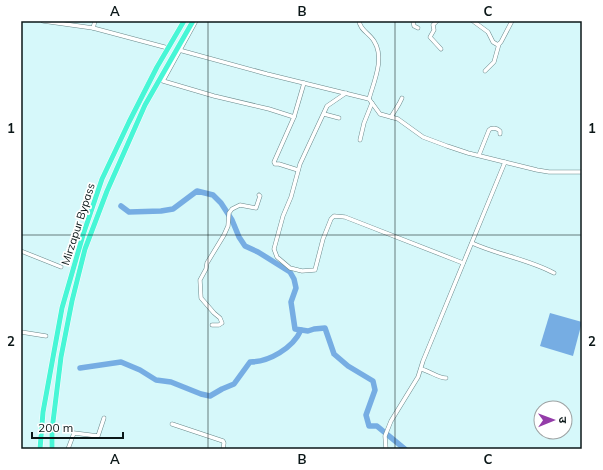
<svg xmlns="http://www.w3.org/2000/svg" width="603" height="470" viewBox="0 0 603 470" font-family="Mulish,'Noto Sans Devanagari',sans-serif">
<rect width="100%" height="100%" fill="#d6f8fa"/>
<path fill="#76ade3" d="M550,313L582,322L573,356L540,346Z"/>
<g fill="none" stroke-linecap="round" stroke-linejoin="round">
<g stroke="#76ade3" stroke-width="5.5">
<path d="M121,206L129,212L161,211L173,209L197,191L213,195L221,203L232,220L239,237L245,246L258,252L290,272L294,279L296,288L291,302L295,329L308,331L314,329L325,328L334,354L348,366L373,381L375,390L366,415L369,426H377L405,449"/>
<path d="M80,368L121,362L140,370L156,380L171,382L201,394L210,396L222,389L234,384L250,362C269,362 293,348 301,330"/>
</g>
<defs>
<g id="minor">
<path d="M43,21L93,28L168,48"/>
<path d="M196,21L163,81L214,96L269,109L294,117"/>
<path d="M359,21C360,30 369,33 374,41C385,58 374,81 369,99"/>
<path d="M413,21L414,26L418,28"/>
<path d="M437,21L433,25L434,30L430,37L441,49"/>
<path d="M473,21L488,32L493,42L498,45L501,42L512,21"/>
<path d="M93,28L95,21"/>
<path d="M179,50L267,74L369,99L380,114L398,119L423,137L447,146L468,153L537,170L549,172H582"/>
<path d="M485,71L494,62L499,44"/>
<path d="M346,93L327,106L300,164L291,197L283,216L274,249L277,257L290,268L302,271L315,270L323,239L331,219L334,216L345,217L463,263"/>
<path d="M324,114L339,118"/>
<path d="M391,117L399,104L402,98"/>
<path d="M360,140L364,123L372,103"/>
<path d="M479,155L489,130C492,127 497,128 500,131V134"/>
<path d="M298,170L279,164H275L274,162L294,117L304,83"/>
<path d="M472,243C498,255 528,259 554,273"/>
<path d="M21,251L61,267"/>
<path d="M212,325H219L222,323L220,318L214,313L201,298L200,280L206,269L207,263L224,235L228,226L229,213L232,209L240,205L256,208L260,196L259,195"/>
<path d="M21,332L46,336"/>
<path d="M421,369C429,371 441,379 446,378"/>
<path d="M172,424L223,441L224,443L223,449"/>
<path d="M68,449L74,433L98,436L104,418"/>
<path d="M386,449L385,436L391,421L418,377L423,361L505,162"/>
</g>
<g id="highway">
<path d="M40,449L43,412L62,308L83,235L102,179L129,122L157,67L184,21"/>
<path d="M52,449V430L61,357L72,301L85,249L107,191L145,105L193,21"/>
</g>
</defs>
<use href="#minor" stroke="#69888a" stroke-width="4.5"/>
<use href="#highway" stroke="#fff" stroke-width="6"/>
<use href="#minor" stroke="#fff" stroke-width="3.5"/>
<use href="#highway" stroke="#47f6d6" stroke-width="5"/>
</g>
<path fill="none" stroke="#0b1718" stroke-width="1" stroke-opacity="0.55" d="M208,21V449M395,21V449M21,235H582"/>
<g text-anchor="middle" stroke-width="3.5" stroke-linejoin="round" paint-order="stroke">
<g font-size="11" fill="#0b1718" stroke="#fff">
<text transform="translate(78 224) rotate(-72)" y="4">Mirzapur Bypass</text>
</g>
</g>
<rect width="603" height="470" fill="none" stroke="#ffffff" stroke-width="44"/>
<g transform="translate(553 420) rotate(89)"><circle r="19" fill="#ffffff" stroke="#9da2a3"/>
<path d="M0-3L7 15L0 10L-7 15Z" fill="#943ca9"/>
<text y="-6" font-size="11" font-weight="bold" text-anchor="middle" fill="#0b1718">उ</text>
</g>
<path d="M32 432v6h91v-6" fill="none" stroke="#0b1718" stroke-width="2"/>
<text x="38" y="432" font-size="12" fill="#0b1718" stroke="#ffffff" stroke-width="3" paint-order="stroke">200 m</text>
<rect x="22" y="22" width="559" height="426" fill="none" stroke="#0b1718" stroke-width="1.5"/>
<g font-size="13" text-anchor="middle" font-weight="bold" fill="#0b1718">
<text x="115" y="16">A</text>
<text x="302" y="16">B</text>
<text x="488" y="16">C</text>
<text x="11" y="133">1</text>
<text x="592" y="133">1</text>
<text x="11" y="346">2</text>
<text x="592" y="346">2</text>
<text x="115" y="464">A</text>
<text x="302" y="464">B</text>
<text x="488" y="464">C</text>
</g>
</svg>
